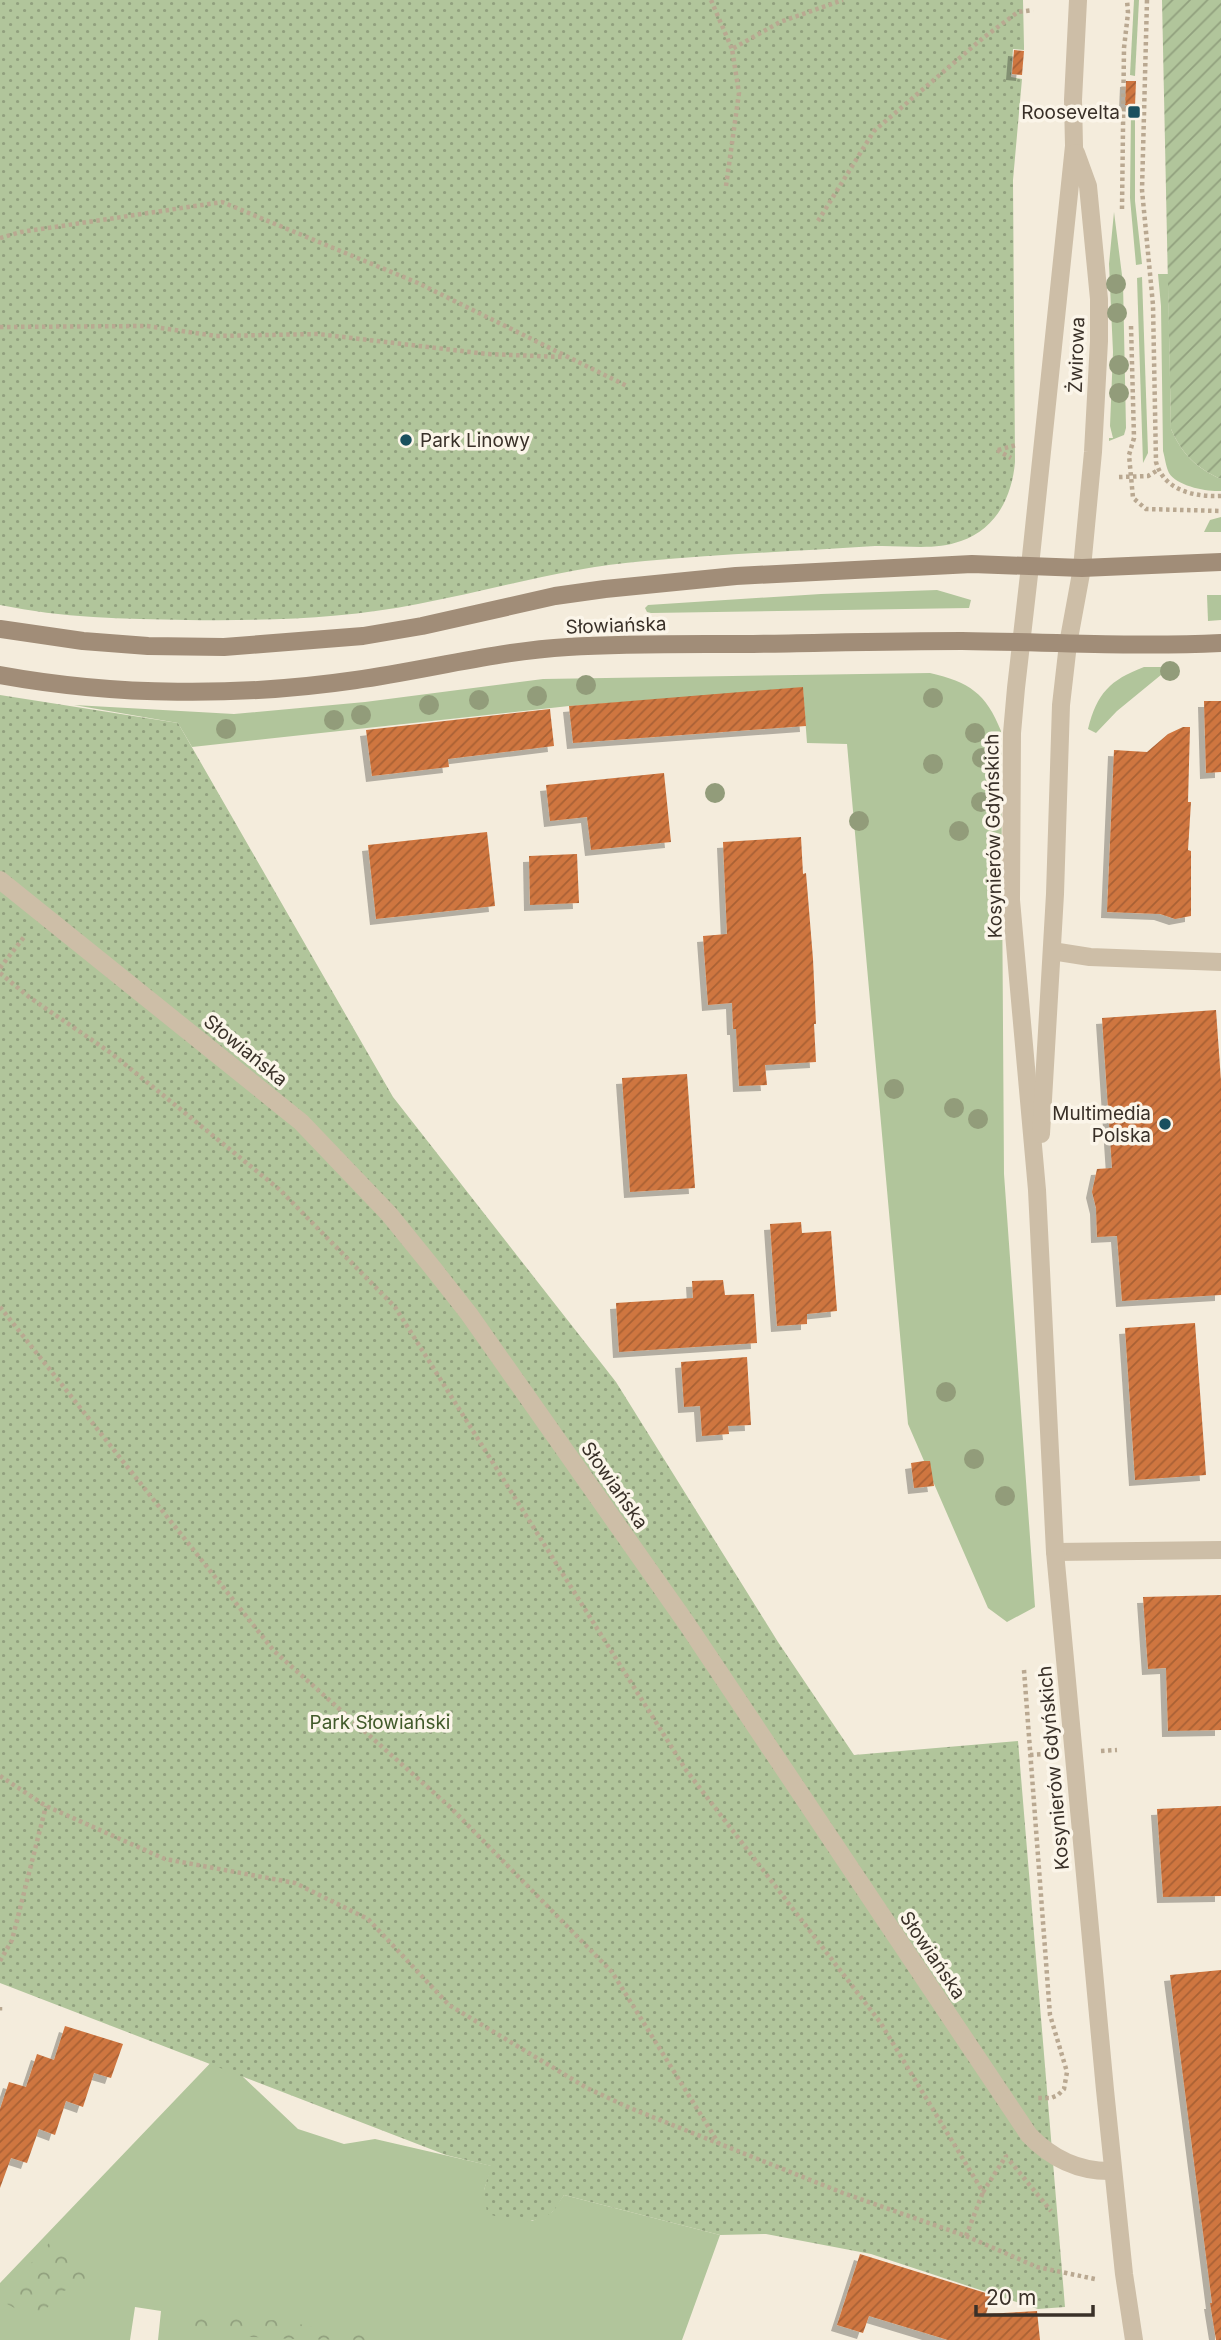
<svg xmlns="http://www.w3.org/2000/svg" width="1221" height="2340" viewBox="0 0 1221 2340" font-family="Inter,sans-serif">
<defs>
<pattern id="forest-crowns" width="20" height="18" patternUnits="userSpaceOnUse" patternTransform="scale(1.75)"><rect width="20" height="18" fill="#b1c59b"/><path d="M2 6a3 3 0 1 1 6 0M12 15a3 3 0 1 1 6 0" fill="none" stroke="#91a07e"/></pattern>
<pattern id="park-dots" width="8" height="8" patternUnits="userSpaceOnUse" patternTransform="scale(1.75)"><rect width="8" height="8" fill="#b1c59b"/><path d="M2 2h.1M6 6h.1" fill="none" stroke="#91a07e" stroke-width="1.8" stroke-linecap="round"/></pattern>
<pattern id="garden-furrows" width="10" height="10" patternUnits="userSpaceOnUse" patternTransform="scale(1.75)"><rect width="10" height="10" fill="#b1c59b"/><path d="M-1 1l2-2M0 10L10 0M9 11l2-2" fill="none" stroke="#91a07e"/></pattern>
<pattern id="building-hatch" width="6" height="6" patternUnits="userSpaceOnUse" patternTransform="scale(1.75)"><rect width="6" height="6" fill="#cf763f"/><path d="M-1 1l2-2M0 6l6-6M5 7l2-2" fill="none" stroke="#a96135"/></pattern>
<filter id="shadow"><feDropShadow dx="-6" dy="6" stdDeviation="0" flood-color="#0004"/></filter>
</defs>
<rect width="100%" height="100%" fill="#f4ecdc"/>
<g fill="#b1c59b">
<path d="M1134,0H1139L1135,76L1130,75Z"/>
<path d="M1131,110L1135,111V201L1142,264L1136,265L1130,198Z"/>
<path d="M1114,212L1123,283L1126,428L1124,435L1109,441V438H1113L1110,426L1113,352L1109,264Z"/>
<path d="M1158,274H1168L1171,429C1182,454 1196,468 1221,479V491C1207,492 1177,486 1169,473C1166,467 1165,458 1163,451L1161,306Z"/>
<path d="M1142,277L1148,453L1143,463L1137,278Z"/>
<path d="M1221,517V532H1204L1210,520Z"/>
<path d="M937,590L971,600L969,608L651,613L647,612L645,608L648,605L821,594Z"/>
<path d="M1207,595H1221V620L1208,621Z"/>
<path d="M1144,667H1166L1167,670L1117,711L1096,733L1088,729C1097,693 1110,680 1144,667Z"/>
<path d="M930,673C969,682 986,693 1001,731L1004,1174L1035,1607L1007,1622L988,1608L908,1424L847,744L807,743L803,690L569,706L192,747L178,723L74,705L234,714L365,702L543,679Z"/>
<path d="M219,2054L298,2129L344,2144L375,2139L492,2166L484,2190L532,2221L552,2212L564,2195L720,2235L682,2340H158L161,2311L135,2307L130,2340H0V2283Z"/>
</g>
<g fill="url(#forest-crowns)">
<path d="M59,2232L68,2253L105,2288L80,2283L62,2292L46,2309L26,2314L7,2304V2290Z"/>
<path d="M208,2313L247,2321L275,2320L339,2331L365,2332L386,2340C326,2340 247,2340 191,2330L185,2315Z"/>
</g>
<g fill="url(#park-dots)">
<path d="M0,0H1023L1024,46V50L1013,49L1011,77L1022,79L1013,180L1015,462C1012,497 996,529 961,541C934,551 904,545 875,546C799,551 721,554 645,561C568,567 493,590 418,604C342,619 264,621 187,620C124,619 62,618 0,605Z"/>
<path d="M0,695L178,723L393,1097L616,1382L778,1642L854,1755L1018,1741L1065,2307L1038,2309L871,2254L766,2234L720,2235L564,2195C561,2200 556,2209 551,2213C532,2226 507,2222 487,2213L484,2190L491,2166L446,2155L0,1983Z"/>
</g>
<path fill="url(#garden-furrows)" d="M1162,0H1221V479C1196,468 1182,454 1171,429Z"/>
<g fill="url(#building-hatch)" filter="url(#shadow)">
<path d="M1014,50L1024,51L1022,75L1012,74Z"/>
<path d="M1126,81H1136L1135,106L1125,105Z"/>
<path d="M803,687L806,726L573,743L569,706Z"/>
<path d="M1204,701H1221V772L1206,773Z"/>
<path d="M550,709L554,746L448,759L449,767L372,776L366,730Z"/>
<path d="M1183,727H1190L1188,802H1191L1188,850L1191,851V916L1175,919L1160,914L1107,912L1114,750L1147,752L1168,734Z"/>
<path d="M664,773L671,842L591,850L587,817L550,821L546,785Z"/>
<path d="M487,832L495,906L376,919L368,845Z"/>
<path d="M801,837L803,874L806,873L813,959L816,1024H814L816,1062L765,1065L767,1085L739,1086L736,1029H733L732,1003L708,1005L703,936L727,934L723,842Z"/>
<path d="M577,854L579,903L530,905L529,856Z"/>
<path d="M1216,1010L1221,1081V1295L1122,1301L1117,1236L1097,1237L1096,1208L1092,1192L1097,1169L1112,1168L1102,1018Z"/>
<path d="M687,1074L695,1188L630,1192L622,1078Z"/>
<path d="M801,1222L802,1233L831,1231L837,1311L807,1314V1324L777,1326L770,1224Z"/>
<path d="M723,1280L725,1295L754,1294L757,1343L619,1352L616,1303L693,1298L692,1281Z"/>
<path d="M1195,1323L1206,1475L1135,1480L1125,1328Z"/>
<path d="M747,1357L751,1425L728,1426L729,1434L702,1436L700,1406L684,1407L681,1362Z"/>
<path d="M924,1461H930L934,1486L914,1488L911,1463Z"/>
<path d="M1221,1595V1730L1168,1731L1166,1668L1148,1669L1143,1597Z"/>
<path d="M1221,1806V1896L1163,1897L1157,1809Z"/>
<path d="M1221,1970V2340H1216L1210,2303H1212L1170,1975Z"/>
<path d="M65,2026L123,2044L111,2078L94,2073L83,2107L66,2101L55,2135L39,2129L27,2163L11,2158L0,2188V2109L9,2082L26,2087L37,2054L54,2060Z"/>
<path d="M860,2254L992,2295L986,2314L1037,2311L1040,2340H948L869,2316L863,2333L837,2325Z"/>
</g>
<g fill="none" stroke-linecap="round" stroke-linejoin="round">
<g stroke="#b9a891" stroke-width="4.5" stroke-dasharray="3.5 3.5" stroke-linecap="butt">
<path d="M711,0L732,49"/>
<path d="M1147,0L1142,190L1153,305L1156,462C1164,491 1195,497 1221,496"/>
<path d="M726,186L739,93L732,49L780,22L843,0"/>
<path d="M1122,209L1124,48L1128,13L1127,0"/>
<path d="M818,221L874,131L983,38L1018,12L1033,10"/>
<path d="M0,238L21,232L222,202L418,283L627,386"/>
<path d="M1131,326L1134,438L1129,455L1133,498L1146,509L1221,511"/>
<path d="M0,327L147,326L216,336L318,334L487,354L562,357"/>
<path d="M997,450L1011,458"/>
<path d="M998,450L1016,445"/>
<path d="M1119,477L1148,476L1158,470"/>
<path d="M0,968L24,937"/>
<path d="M0,973L29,997L111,1053L280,1190L395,1307L686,1770L880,2022L983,2192L1006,2156L1005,2155"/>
<path d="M0,1307L274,1651L450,1807L612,1972L719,2144"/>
<path d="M1024,1670L1050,2015L1067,2072L1064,2089L1058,2095L1051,2098H1038"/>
<path d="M1101,1751L1117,1750"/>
<path d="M1030,1755L1046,1754"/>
<path d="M0,1776L46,1806L165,1859L295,1883L368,1919L449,2005L587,2088L630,2108L843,2193L966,2236L1037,2267L1095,2279"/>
<path d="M0,1961L12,1940L46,1806"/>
<path d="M0,2007V2012"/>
<path d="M1010,2161L1051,2211"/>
<path d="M966,2236L983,2192"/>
</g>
<g stroke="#cdbea7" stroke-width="18">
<path d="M1052,951L1090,957L1221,962"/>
<path d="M1055,1552L1221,1550"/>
</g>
<path stroke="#cdbea7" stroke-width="18" d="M0,880L301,1122L389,1214L436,1272L469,1314L687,1624L1029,2135C1052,2159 1080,2172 1113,2171"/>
<g stroke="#cdbea7" stroke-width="18">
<path d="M1078,0L1073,100L1074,146L1030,566L1016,688L1012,733L1011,900L1037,1190L1055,1552L1105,2090L1124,2274L1134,2340"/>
<path d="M1041,1134L1055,894L1061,705L1068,644L1082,568L1093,452L1099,341V299L1088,186L1076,153"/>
</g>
<g stroke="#a18d78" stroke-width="18">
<path d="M0,629L83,641L148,646L224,647L363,636L422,626L555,596L605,589L736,576L972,564L1082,568L1221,562"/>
<path d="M0,675C115,696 240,697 356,680C427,670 497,651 568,647C630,643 692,644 753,644C823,643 893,641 962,641C1049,642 1135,647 1221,643"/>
</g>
</g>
<g fill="#929c7a">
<circle cx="1116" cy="284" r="10"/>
<circle cx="1117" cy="313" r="10"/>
<circle cx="1119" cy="365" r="10"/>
<circle cx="1119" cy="393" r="10"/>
<circle cx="1170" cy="671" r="10"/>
<circle cx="586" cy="685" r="10"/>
<circle cx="537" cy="696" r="10"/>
<circle cx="933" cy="698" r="10"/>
<circle cx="479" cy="700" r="10"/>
<circle cx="429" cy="705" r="10"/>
<circle cx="361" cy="715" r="10"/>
<circle cx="334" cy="720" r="10"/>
<circle cx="226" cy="729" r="10"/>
<circle cx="975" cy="733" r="10"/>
<circle cx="982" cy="758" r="10"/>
<circle cx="933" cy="764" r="10"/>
<circle cx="715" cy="793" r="10"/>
<circle cx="981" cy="802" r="10"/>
<circle cx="859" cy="821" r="10"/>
<circle cx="959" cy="831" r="10"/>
<circle cx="894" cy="1089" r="10"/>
<circle cx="954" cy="1108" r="10"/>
<circle cx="978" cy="1119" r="10"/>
<circle cx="946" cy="1392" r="10"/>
<circle cx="974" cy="1459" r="10"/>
<circle cx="1005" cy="1496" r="10"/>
</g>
<g fill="#1a505e" stroke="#fbf5e9" stroke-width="2.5">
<rect x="1127" y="105" width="14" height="14" rx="3.5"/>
<circle cx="406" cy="440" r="7"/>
<circle cx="1165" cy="1124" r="7"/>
</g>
<g text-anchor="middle" stroke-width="7" stroke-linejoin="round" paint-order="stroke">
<g font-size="19" fill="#393028" stroke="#fbf5e9" text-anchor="end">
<text x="1120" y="119">Roosevelta</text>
<text x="420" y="447" text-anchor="start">Park Linowy</text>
<text x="1151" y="1120">Multimedia<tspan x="1151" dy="22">Polska</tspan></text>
</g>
<g font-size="19" fill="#393028" stroke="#fbf5e9">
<text transform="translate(1076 355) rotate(-88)" y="7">Żwirowa</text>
<text transform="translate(616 625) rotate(-2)" y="7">Słowiańska</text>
<text transform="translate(993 836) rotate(-91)" y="7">Kosynierów Gdyńskich</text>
<text transform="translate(246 1050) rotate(39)" y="7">Słowiańska</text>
<text transform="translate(615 1485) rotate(55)" y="7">Słowiańska</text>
<text transform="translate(1053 1768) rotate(-95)" y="7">Kosynierów Gdyńskich</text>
<text transform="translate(933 1955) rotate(56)" y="7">Słowiańska</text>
</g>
<g font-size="19" fill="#415a2a" stroke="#fbf5e9">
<text x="380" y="1729">Park Słowiański</text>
</g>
</g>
<path d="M976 2305v10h117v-10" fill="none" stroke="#393028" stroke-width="3.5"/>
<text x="986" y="2305" font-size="21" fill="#393028" stroke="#fbf5e9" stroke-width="5" paint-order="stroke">20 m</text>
</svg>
